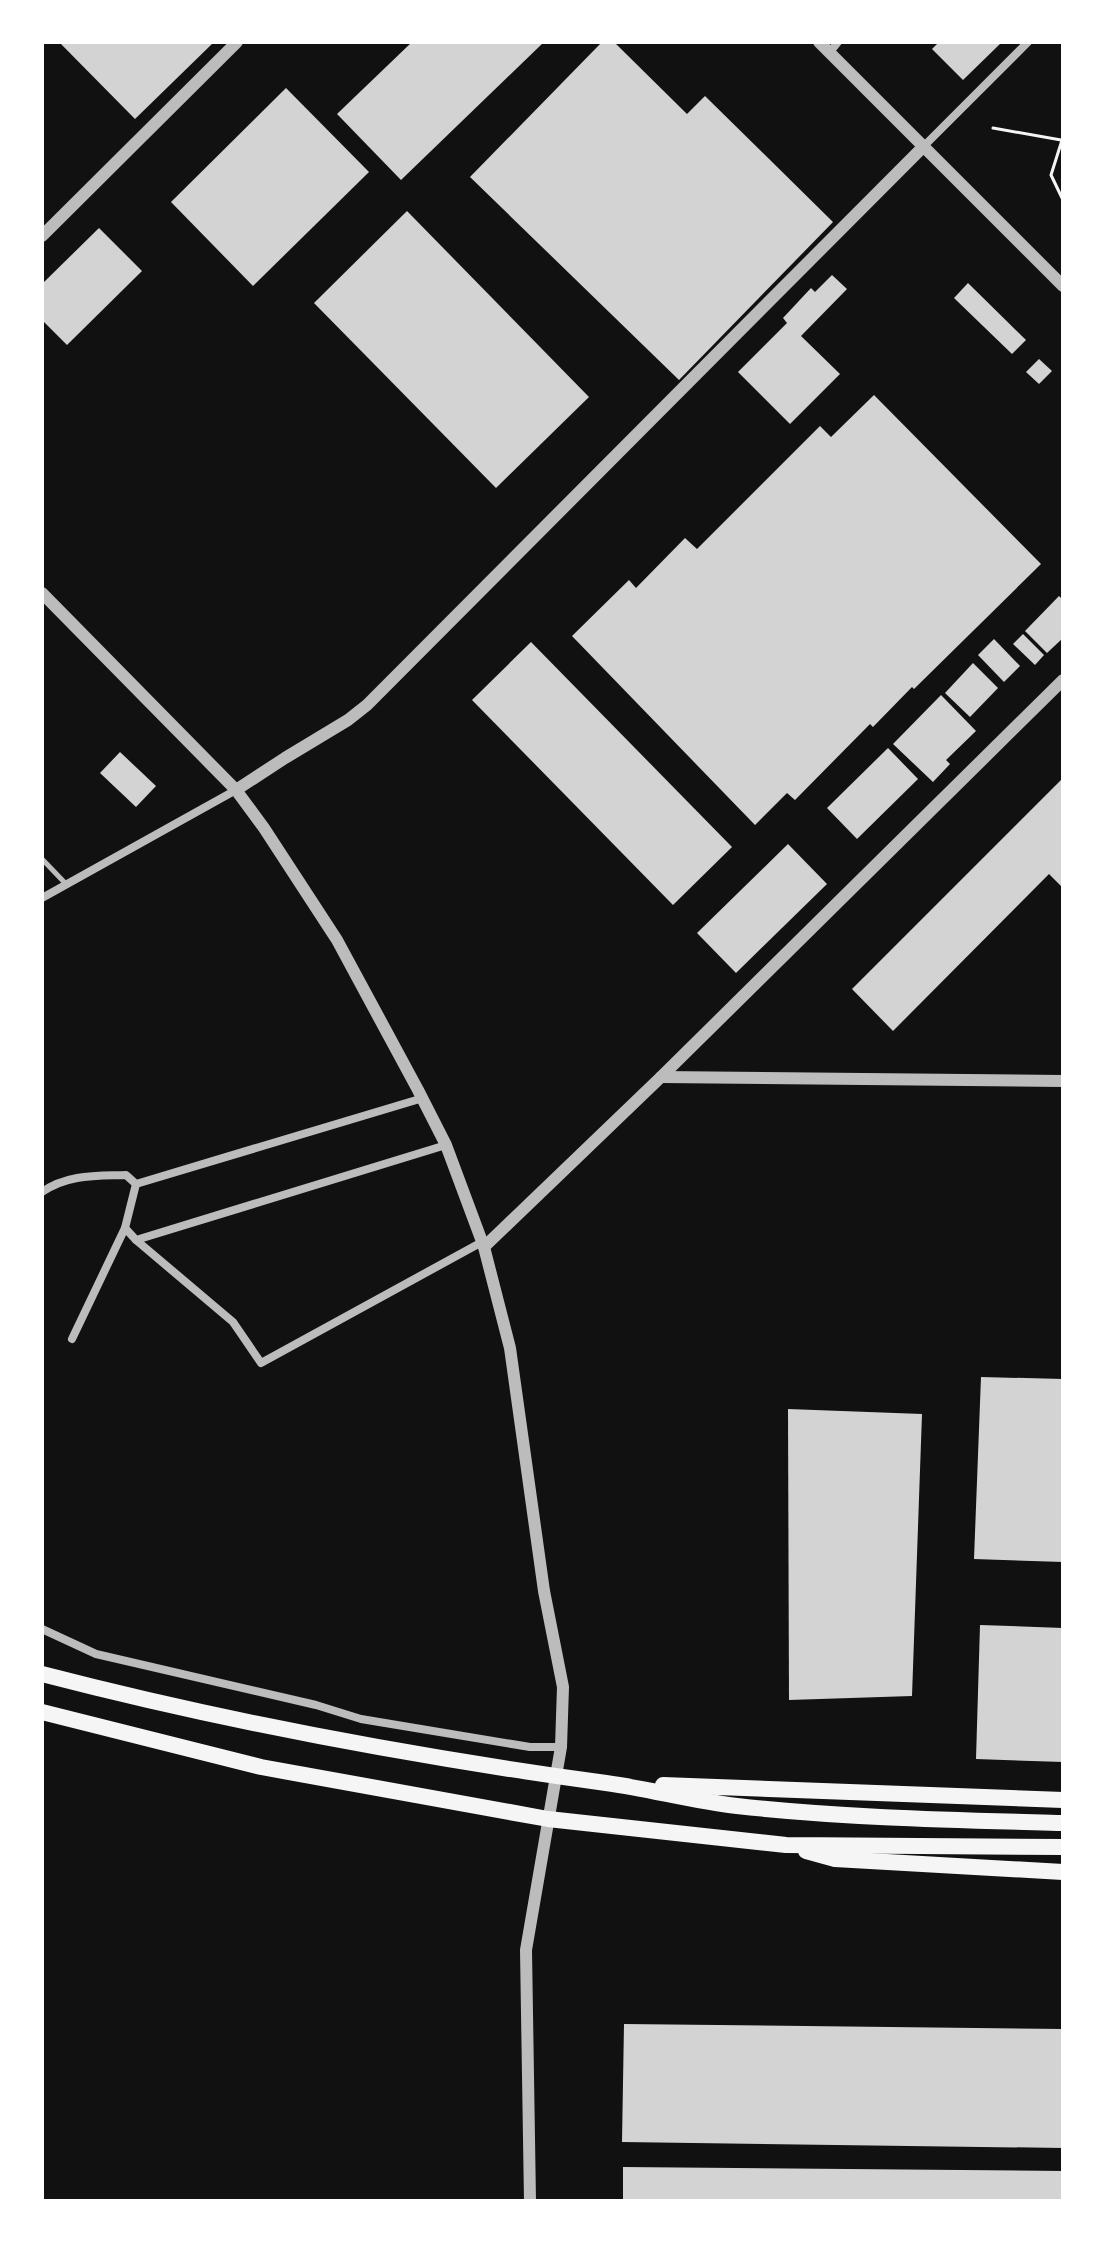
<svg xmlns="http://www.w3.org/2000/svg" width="1105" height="2243" viewBox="0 0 1105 2243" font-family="'Asap Condensed',sans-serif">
<rect width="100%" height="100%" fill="#111"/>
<g fill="#d3d3d3">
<path d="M59,42H214L135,119Z"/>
<path d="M412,42H544L401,180L337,114Z"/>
<path d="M602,42H614L687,114L705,96L833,222L679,380L470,177Z"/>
<path d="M939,42H1002L963,80L932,49Z"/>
<path d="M286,88L369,172L253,286L171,202Z"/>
<path d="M407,211L589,397L496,488L314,303Z"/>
<path d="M99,228L142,271L67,345L42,320V284Z"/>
<path d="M832,275L847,289L801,336L840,374L790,424L738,372L787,323L783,318L811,288L815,292Z"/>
<path d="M968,283L1026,340L1012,354L954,298Z"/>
<path d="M1039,359L1052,371L1039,384L1026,372Z"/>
<path d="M874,395L1041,564L914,689L912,687L873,727L870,724L795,800L787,793L755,825L572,636L629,580L636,588L685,538L697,549L820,426L831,437Z"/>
<path d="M1059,596L1063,600V638L1047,653L1025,631Z"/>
<path d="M1023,634L1044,655L1035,665L1013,644Z"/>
<path d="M994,639L1020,666L1004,682L978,655Z"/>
<path d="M531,642L732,847L673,905L472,700Z"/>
<path d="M973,663L998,688L970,717L945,693Z"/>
<path d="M941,695L976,731L946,760L950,764L933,782L893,744Z"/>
<path d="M888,748L918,779L857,839L827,808Z"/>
<path d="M120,752L156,786L136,807L100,773Z"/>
<path d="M1063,778V888L1049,874L893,1031L852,989Z"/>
<path d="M788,844L827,884L736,973L697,933Z"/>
<path d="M981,1377L1063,1379V1562L974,1559Z"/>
<path d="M788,1409L922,1414L912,1696L789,1700Z"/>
<path d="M980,1625L1063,1628V1762L976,1759Z"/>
<path d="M624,2024L1063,2029V2148L622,2142Z"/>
<path d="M623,2167L1063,2171V2201H623Z"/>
</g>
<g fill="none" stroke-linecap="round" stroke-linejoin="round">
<g stroke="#f5f5f5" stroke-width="3">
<path d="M993,128L1061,140"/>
<path d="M1063,137L1051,175L1063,200"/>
</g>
<path stroke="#bcbcbc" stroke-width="5" d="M42,859L66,884"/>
<g stroke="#bcbcbc" stroke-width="8">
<path d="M829,53L838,42"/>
<path d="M923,147L1028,42"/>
<path d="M42,898L236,790"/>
<path d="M136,1184L423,1098"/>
<path d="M42,1192C68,1174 96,1176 126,1175L136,1184L125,1228L136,1240L446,1145"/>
<path d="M136,1240L233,1322L261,1363L482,1242"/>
<path d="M72,1339L125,1228"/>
<path d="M42,1629L96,1654L316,1705L361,1719L530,1747H561"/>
</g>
<g stroke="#bcbcbc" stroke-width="12">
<path d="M819,42L1063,286"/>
<path d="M42,236L237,42"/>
<path d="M42,593L236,790L264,828L337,940L418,1090L446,1145L484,1247L510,1348L544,1591L563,1687L561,1747L526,1950L530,2201"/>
<path d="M236,790L285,758L348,720L367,705L923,147"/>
<path d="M661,1077L1063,1081"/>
<path d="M484,1247L661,1077L1063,680"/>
</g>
<g stroke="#f5f5f5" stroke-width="16">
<path d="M42,1674C227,1722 416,1757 606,1783C650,1789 693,1801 737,1806C845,1818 954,1820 1063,1823"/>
<path d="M42,1712L261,1767L548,1819L786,1845L1063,1847"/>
<path d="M663,1785L1063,1800"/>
<path d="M806,1851L835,1859L1063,1872"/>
</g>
</g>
<rect width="1105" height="2243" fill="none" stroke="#ffffff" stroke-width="88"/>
</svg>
